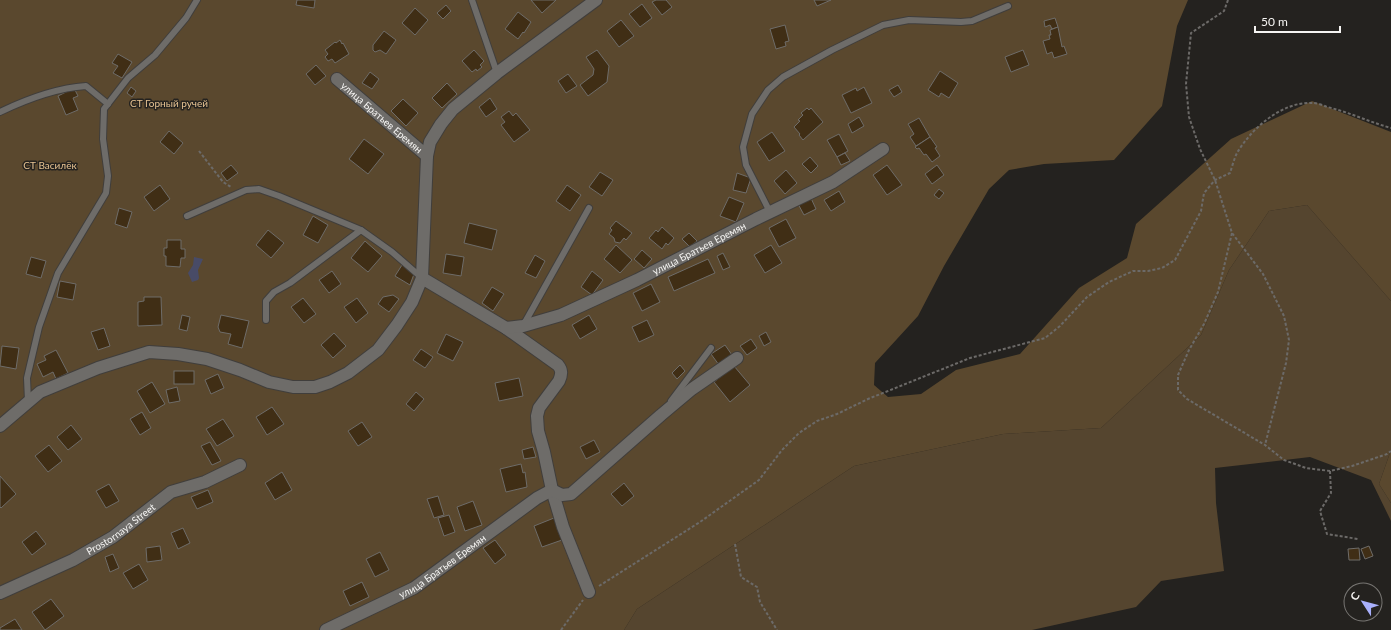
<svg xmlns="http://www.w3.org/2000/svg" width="1391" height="630" viewBox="0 0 1391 630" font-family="Lato,sans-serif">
<rect width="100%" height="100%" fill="#24221f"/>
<path fill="#55452f" d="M1307,205L1391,301V450L1379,484L1391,503V521L1371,480L1310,457L1215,468L1216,503L1224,571L1161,581L1136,607L1032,630H624L637,609L854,466L1003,434L1101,428L1201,335L1229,270L1269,211Z"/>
<g fill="#5a482e">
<path d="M0,0H1188L1177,26L1162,106L1114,160L1044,164L1009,170L989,189L944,266L918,316L875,363L874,385L888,397L921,394L956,370L1020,354L1079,288L1127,258L1136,224L1231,139L1312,101L1391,132V301L1307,205L1269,211L1229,270L1201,335L1101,428L1003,434L854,466L637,609L624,630H0Z"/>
<path d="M1391,450V503L1379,484Z"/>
</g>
<path fill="#484b67" d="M194,257L203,259L198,270L199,278L198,280L192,282L188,273L193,265Z"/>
<g fill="#402e15" stroke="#6e6c69">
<path d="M297,0H315L314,8L296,5Z"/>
<path d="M531,0H556L542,13Z"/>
<path d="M656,0H666L672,7L662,15L652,2Z"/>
<path d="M814,0H831L817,6Z"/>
<path d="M642,4L652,18L640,27L629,14Z"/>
<path d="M446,5L451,11L443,19L437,13Z"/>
<path d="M415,8L428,20L415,35L402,23Z"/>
<path d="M518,12L531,22L524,33L523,32L518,39L505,29Z"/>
<path d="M1055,18L1058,27L1052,29L1050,25L1045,27L1044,21Z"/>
<path d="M621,20L634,36L619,47L607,31Z"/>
<path d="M785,25L789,41L785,42L786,46L776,49L770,29Z"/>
<path d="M1058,27L1062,47L1064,46L1067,54L1054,58L1052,52L1047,54L1043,41L1050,39L1049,35H1051L1050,30Z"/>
<path d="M384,31L396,40L386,54L380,50L375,52L373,50V45Z"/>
<path d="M340,40L342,44L343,43L349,54L335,63L332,59L328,61L325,57L328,54L325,50L335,42L336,43Z"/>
<path d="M474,50L484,61L480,65L482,67L477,71L476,69L472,72L462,61Z"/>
<path d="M597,50L609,66L607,82L588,96L580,85L593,75L594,69L586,57Z"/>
<path d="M1023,50L1029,65L1011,72L1005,57Z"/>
<path d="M118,54L132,62L122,78L113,73L118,66L112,63Z"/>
<path d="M316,65L326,76L315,85L306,74Z"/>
<path d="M940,71L958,83L949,98L941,93L939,97L928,90Z"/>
<path d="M370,72L379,79L372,89L362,83Z"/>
<path d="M568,74L577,86L566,93L558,81Z"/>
<path d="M447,83L457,94L442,108L432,98Z"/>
<path d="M898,85L902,92L894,97L889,90Z"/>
<path d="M131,87L136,91L132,97L127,93Z"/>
<path d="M864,87L872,103L851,113L842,95L856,88L857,91Z"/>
<path d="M74,88L78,96L73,98L78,110L66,115L58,96Z"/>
<path d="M490,98L497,109L486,117L479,107Z"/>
<path d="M403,99L418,113L406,126L391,111Z"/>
<path d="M807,108L809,110L811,108L823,122L803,140L799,135L800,134L794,127L800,121L798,120L803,115L801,113Z"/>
<path d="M509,111L513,116L516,113L530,130L514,142L501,125L505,122L501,117Z"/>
<path d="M859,117L864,126L852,133L848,124Z"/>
<path d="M919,118L930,137L916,146L910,137L914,134L908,124Z"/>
<path d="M169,131L183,143L174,154L160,142Z"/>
<path d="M772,132L785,151L769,161L757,142Z"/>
<path d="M839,134L848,151L837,157L827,140Z"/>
<path d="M930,137L937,147L935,148L940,156L932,162L926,154L924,155L919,148L917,149L915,147Z"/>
<path d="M364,139L384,154L368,174L349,159Z"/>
<path d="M845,153L850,161L841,165L837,157Z"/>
<path d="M810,157L818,166L811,173L802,164Z"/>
<path d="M231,165L238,173L227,181L221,173Z"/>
<path d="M887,165L902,185L887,195L873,175Z"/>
<path d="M937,165L944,175L932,184L925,174Z"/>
<path d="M786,170L797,183L785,194L774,181Z"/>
<path d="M600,172L613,180L602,196L589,187Z"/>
<path d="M737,173L751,178L746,193L733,190Z"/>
<path d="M160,185L170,199L154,211L144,197Z"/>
<path d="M567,185L581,195L570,211L556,201Z"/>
<path d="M939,189L944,193L939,199L934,195Z"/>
<path d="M839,191L845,202L831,211L824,200Z"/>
<path d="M810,196L816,209L804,215L797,202Z"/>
<path d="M729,197L744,203L736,222L720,216Z"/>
<path d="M119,208L132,212L127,228L115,224Z"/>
<path d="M313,216L328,225L318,243L303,235Z"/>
<path d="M786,219L796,238L779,247L769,228Z"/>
<path d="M616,221L632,233L626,240L624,238L620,243L615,242L614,238L609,234L612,230L610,228Z"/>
<path d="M469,223L497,230L492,250L464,243Z"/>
<path d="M662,227L674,238L668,245L666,243L662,249L649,238L656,230L658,232Z"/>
<path d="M268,230L284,243L271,258L256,245Z"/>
<path d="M689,233L697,241L690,247L682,239Z"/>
<path d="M167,240H181V249H185V258H181L180,267L166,266V256H164V248H167Z"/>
<path d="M365,241L382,256L368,272L351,258Z"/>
<path d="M616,245L632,260L620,273L604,259Z"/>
<path d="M771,245L782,263L765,273L754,255Z"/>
<path d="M642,250L652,259L644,268L634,259Z"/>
<path d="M723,253L730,267L723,270L717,256Z"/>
<path d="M446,254L464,257L461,276L443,273Z"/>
<path d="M535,255L545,261L536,278L525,273Z"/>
<path d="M31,257L46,261L41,278L26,274Z"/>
<path d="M708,259L715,273L674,291L668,277Z"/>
<path d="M402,265L414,274L410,285L395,276Z"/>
<path d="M332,271L341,284L329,293L319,280Z"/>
<path d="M592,271L603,280L592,295L581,287Z"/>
<path d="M60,281L76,284L73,300L57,297Z"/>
<path d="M651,284L660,302L642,311L633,293Z"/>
<path d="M492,287L504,294L493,311L482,303Z"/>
<path d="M393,295L399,299L389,312L378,304L383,297Z"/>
<path d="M144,297H161L162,325L138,326V302L144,301Z"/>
<path d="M303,298L316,314L304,323L291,307Z"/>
<path d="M357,298L368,313L356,323L344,307Z"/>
<path d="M182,315L190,317L187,331L179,329Z"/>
<path d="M221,315L249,321L242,348L228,344L231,334L220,332L218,327Z"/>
<path d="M589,315L597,329L580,339L572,325Z"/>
<path d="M647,320L654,335L639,342L632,327Z"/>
<path d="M104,328L110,346L98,350L91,332Z"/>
<path d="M766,332L771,342L764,346L759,336Z"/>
<path d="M334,333L346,346L333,358L321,345Z"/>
<path d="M446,334L463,342L453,361L437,353Z"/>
<path d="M751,339L757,348L747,355L740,346Z"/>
<path d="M725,345L732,355L719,365L711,354Z"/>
<path d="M2,346L19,348L16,369L0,366Z"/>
<path d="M421,349L433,357L425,368L413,360Z"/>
<path d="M56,350L68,373L56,379L53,372L43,377L37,364L46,360L44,356Z"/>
<path d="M680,365L685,371L677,379L672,373Z"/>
<path d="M734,366L750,385L730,402L714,382Z"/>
<rect x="174" y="371" width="20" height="13"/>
<path d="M218,374L224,388L211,394L205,380Z"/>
<path d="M519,378L523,396L499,401L495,383Z"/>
<path d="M152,382L165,404L150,413L137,391Z"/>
<path d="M177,387L180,401L169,403L166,390Z"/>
<path d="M416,392L424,399L414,411L406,404Z"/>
<path d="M272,407L284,424L267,435L256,417Z"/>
<path d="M142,412L151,428L140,435L130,419Z"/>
<path d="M223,419L234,436L217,446L206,429Z"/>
<path d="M362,422L372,437L358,446L348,431Z"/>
<path d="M71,425L82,439L68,450L57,437Z"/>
<path d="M594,440L600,452L586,459L580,447Z"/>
<path d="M210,442L221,461L212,465L201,446Z"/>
<path d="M49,445L62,461L48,472L35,456Z"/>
<path d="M533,447L536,457L524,459L522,450Z"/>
<path d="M521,464L523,473L525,472L527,487L506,492L500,469Z"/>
<path d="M282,472L292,490L275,500L265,483Z"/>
<path d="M0,476L16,494L1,508L0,507Z"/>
<path d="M624,483L634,496L622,506L611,494Z"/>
<path d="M109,484L119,501L106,508L96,491Z"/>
<path d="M208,490L213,502L197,509L191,497Z"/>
<path d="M438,496L444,515L434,518L427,499Z"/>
<path d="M473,501L482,525L465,531L457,507Z"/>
<path d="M449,515L455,532L444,536L438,518Z"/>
<path d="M554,518L562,540L542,547L534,526Z"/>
<path d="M183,528L190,543L178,549L171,533Z"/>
<path d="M36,531L46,544L32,555L22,542Z"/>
<path d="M495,540L506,555L495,564L483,548Z"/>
<path d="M160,546L162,560L147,562L146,548Z"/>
<path d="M1369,546L1373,556L1365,559L1361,549Z"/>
<path d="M1359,548L1360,560H1349L1348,549Z"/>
<path d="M380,552L389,570L375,577L366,559Z"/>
<path d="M113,554L119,568L110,572L105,557Z"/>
<path d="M139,564L148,580L133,589L123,573Z"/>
<path d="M362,582L369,597L350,606L343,591Z"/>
<path d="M51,599L64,616L45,630L32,612Z"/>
<path d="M15,619L22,630H0V628Z"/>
</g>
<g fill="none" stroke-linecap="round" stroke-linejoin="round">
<defs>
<g id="service">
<path d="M472,0L497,73"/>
<path d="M0,112C27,99 57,88 86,86L108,104"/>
<path d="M770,212L746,165L743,147L752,114L768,90L783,77L832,50L883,25L909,20L961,22L972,21L1008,6"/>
<path d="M187,216L246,190L259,189L279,196L361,230"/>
<path d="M266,320V301L274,292L290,283L361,230L392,252L422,278"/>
<path d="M524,324L589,208"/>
<path d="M28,401L27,378L39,327L58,273L106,193L108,176L103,139L104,109L128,78L155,55L186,18L197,0"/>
<path d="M671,401L711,348"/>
</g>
<g id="minor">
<path id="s1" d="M337,79L427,156"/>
<path d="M422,278L506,328L558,365C562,370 562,374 559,381L539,408L537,416L538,431L544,452L552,490L563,527L589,592"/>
<path id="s2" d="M506,328L523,326L561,315L637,280L756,219L833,182L883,149"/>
<path id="s3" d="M0,593L73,560L113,537L171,492L205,482L240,465"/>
<path id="s4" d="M326,630L414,588L537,498L552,490L562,495L571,494L661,415L692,389L737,358"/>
</g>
<path id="tertiary" d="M0,426L40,392L98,368L149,352L178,354L207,359L240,370L269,382L293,387H315L330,382L348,373L378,350L397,325L412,302L422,278L427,156L430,142L441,124L453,109L497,73L596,0"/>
</defs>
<use href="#service" stroke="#403e3c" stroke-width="8"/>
<use href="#minor" stroke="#403e3c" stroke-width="14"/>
<use href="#tertiary" stroke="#403e3c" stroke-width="14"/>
<g stroke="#6c6a68" stroke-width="2" stroke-dasharray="3 2" stroke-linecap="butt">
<path d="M1228,0L1224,11L1191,33L1186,84L1189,117L1200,149L1215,180L1232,233L1263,274L1284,316L1289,340L1286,363L1265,445"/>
<path d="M199,151L223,182L231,187"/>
<path d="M1232,233L1218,292L1204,324L1189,350L1178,375V390L1187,399L1265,445L1284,460L1306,468L1330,471L1352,466L1387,454L1391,451"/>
<path d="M1330,471L1331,493L1320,511L1327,534L1358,539"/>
<path d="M735,544L741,577L757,587L760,602L777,630"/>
<path d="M599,586L700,522L759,480L782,450L799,433L817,421L837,414L868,399L970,358L1045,338L1060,326L1087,297L1109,282L1133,271H1148L1162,268L1175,260L1201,211L1204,193L1215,180L1230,173C1232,167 1234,159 1237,153C1251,129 1282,101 1313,103C1317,103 1323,105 1327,107C1349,112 1369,122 1391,128"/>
<path d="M561,630L583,600"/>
</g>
<use href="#service" stroke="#6e6c69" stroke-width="6"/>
<use href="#minor" stroke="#6e6c69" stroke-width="12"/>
<use href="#tertiary" stroke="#6e6c69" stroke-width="12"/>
</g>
<g text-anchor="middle" stroke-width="3" stroke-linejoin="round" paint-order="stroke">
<g font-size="10" fill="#e7c392" stroke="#24221f">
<text x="169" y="107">СТ Горный ручей</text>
<text x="50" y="169">СТ Василёк</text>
</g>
<g font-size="10" fill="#f5f4f2" stroke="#24221f">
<text dy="4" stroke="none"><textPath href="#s1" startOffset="59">улица Братьев Еремян</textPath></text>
<text dy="4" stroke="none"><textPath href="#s2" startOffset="210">улица Братьев Еремян</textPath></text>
<text dy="4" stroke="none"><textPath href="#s3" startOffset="137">Prostornaya Street</textPath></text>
<text dy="4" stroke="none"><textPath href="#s4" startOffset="133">улица Братьев Еремян</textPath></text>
</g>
</g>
<g transform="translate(1363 602) rotate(306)"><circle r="19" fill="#24221f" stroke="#787673"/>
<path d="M0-3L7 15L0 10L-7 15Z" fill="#a9b0fc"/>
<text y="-6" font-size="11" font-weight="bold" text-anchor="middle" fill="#f5f4f2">С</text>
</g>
<path d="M1255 26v6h85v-6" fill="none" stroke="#f5f4f2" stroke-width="2"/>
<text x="1261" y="26" font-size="12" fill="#f5f4f2" stroke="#24221f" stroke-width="3" paint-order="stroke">50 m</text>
</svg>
